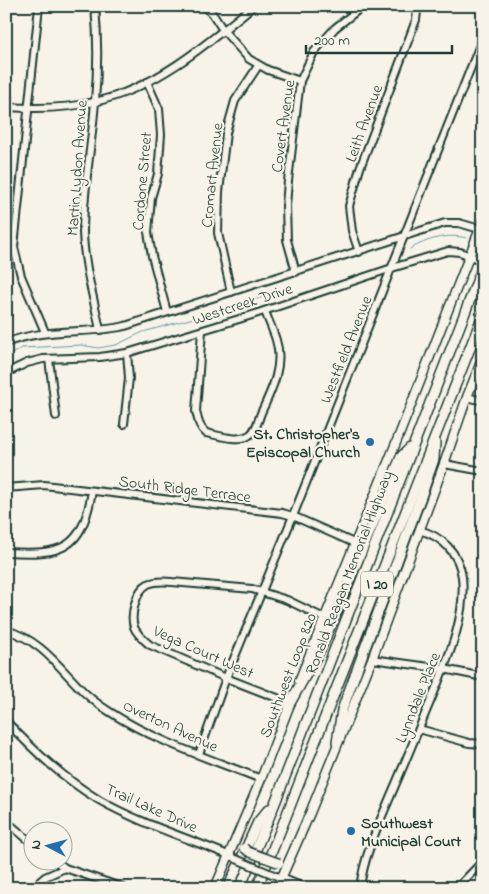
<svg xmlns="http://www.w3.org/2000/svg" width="489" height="894" viewBox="0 0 489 894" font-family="'Indie Flower',sans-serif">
<rect width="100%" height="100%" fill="#f7f3e8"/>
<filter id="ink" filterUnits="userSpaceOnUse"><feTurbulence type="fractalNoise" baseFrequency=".02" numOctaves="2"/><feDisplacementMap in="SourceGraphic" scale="10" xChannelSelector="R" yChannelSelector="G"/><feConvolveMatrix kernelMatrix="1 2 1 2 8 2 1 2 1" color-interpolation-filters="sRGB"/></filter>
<g filter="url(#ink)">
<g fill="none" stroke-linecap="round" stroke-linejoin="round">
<g stroke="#6899aa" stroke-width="1">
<path d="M410,249C428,239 447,233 467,238"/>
<path d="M6,357L22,348L81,345L98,348L116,345L143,332L244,304L291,286"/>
</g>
<defs>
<g id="minor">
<path d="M39,6L14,247L21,276L45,332"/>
<path d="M95,6C98,38 98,69 95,101C92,145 83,189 83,233C84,266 94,299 100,330"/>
<path d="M203,6L212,13L223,30L249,59L268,70L300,81"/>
<path d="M147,82L159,109L161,135L158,174L151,198L148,232L152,256L167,312"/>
<path d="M6,107C36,109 65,109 94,102C154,89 206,45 253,6"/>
<path d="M359,252L352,231L349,206L360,168L416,20L417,12L415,6"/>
<path d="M296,272L287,240L286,206L288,181L300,81L314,52L335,28L363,6"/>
<path d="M231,292L218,233L219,192L226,133L235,101L258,66"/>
<path d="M202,331L196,411C198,420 199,427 206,433C217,435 237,442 248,436C256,432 258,421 261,413C272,390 284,365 276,340C273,330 268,320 265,311"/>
<path d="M6,343C45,327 86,335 125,326L445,223H459L483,230"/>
<path d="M49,359L56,416"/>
<path d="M6,373L27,363L43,359L100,357L127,353L249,316L392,268L448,251L460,252L483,261"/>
<path d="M467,397L483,401"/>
<path d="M124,424L129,378L127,353"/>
<path d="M444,464L483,471"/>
<path d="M6,488L44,485L282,513L293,516L354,543"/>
<path d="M6,552C62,555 82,551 92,491"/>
<path d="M6,630C38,639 56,663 78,686C87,696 99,705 110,712C156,742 211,759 261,779"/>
<path d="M372,659L444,669L483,677"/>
<path d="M290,703L226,678L150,645C144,640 137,635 134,627C130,615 136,590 148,584C155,581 164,581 172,582L252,589L287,600L324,618"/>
<path d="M6,721C35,752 63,778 99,800C141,824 188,838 233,857"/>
<path d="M419,729L469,743L483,744"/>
<path d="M199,754L226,678L293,516L483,37"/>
<path d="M6,821L32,843"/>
<path d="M57,862L65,868L124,888"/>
<path d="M277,876L306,888"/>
<path d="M32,888L45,877L65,868"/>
<path d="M360,888C364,855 378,826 391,795C407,758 422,721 438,683C451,651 466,613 462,577C459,553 442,536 419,530"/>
<path d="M457,888L483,861"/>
</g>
<g id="major">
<path d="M299,681L400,433L483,221"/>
<path d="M215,888L261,779L292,699"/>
<path d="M277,888L310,813L372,659L444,464L467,397L483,357"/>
</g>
<g id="highway">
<path d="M290,703L321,648L401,457L410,448"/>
<path d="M337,742L342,710L423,491L434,459L435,442"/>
<path d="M228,888L258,822L269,809"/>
<path d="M240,888L275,803L483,266"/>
<path d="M257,888L285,819L483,315"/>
</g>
</defs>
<use href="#minor" stroke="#1f3d34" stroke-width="10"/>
<use href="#major" stroke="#1f3d34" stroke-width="11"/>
<use href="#highway" stroke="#1f3d34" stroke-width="12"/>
<use href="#minor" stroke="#f7f3e8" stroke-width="6"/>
<use href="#major" stroke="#f7f3e8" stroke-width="8"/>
<use href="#highway" stroke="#f7f3e8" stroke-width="9"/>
<defs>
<path id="minor-bridge" d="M236,859L274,875"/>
<path id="major-bridge" d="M244,848L249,852L279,863"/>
</defs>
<use href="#minor-bridge" stroke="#1f3d34" stroke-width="10" stroke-linecap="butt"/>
<use href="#major-bridge" stroke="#1f3d34" stroke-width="11" stroke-linecap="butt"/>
<use href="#minor-bridge" stroke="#f7f3e8" stroke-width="6"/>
<use href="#major-bridge" stroke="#f7f3e8" stroke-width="8"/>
</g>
</g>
<g fill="#1f6fb2" stroke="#f7f3e8" stroke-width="2">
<circle cx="370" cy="442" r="5"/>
<circle cx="351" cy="831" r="5"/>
</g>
<g text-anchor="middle" stroke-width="4.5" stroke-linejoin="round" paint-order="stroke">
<rect fill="#f7f3e8" stroke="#60746a" stroke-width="1" x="361" y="571.5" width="32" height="25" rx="4"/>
<g font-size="15" font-weight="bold" fill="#1f3d34">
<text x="377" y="589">I 20</text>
</g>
<g font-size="16" fill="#1f3d34" stroke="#f7f3e8">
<text transform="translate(363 123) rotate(-70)" y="6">Leith Avenue</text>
<text transform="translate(282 126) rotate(-82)" y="6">Covert Avenue</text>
<text transform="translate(76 168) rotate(-86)" y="6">Martin Lydon Avenue</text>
<text transform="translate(211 175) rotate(-84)" y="6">Cromart Avenue</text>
<text transform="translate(141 181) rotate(-85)" y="6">Cordone Street</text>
<text transform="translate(242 303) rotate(-18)" y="6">Westcreek Drive</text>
<text transform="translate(345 349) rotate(-68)" y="6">Westfield Avenue</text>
<text transform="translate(185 488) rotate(7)" y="6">South Ridge Terrace</text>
<text transform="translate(348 572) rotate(-69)" y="6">Ronald Reagan Memorial Highway</text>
<text transform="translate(204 651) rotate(24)" y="6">Vega Court West</text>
<text transform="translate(287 675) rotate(-69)" y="6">Southwest Loop 820</text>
<text transform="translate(417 697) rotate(-68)" y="6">Lynndale Place</text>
<text transform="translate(171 725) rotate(25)" y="6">Overton Avenue</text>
<text transform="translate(152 807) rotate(24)" y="6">Trail Lake Drive</text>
</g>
<g font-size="16" font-weight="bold" fill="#1f3d34" stroke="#f7f3e8" text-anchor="end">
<text x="360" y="439">St. Christopher's<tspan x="360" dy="18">Episcopal Church</tspan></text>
<text x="361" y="828" text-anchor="start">Southwest<tspan x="361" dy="18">Municipal Court</tspan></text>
</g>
</g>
<rect width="489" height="894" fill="none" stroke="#f7f3e8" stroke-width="25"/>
<rect x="12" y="12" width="464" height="869" fill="none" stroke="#1f3d34" stroke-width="2" filter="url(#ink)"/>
<g transform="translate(48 846) rotate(276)"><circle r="24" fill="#f7f3e8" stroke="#a1aaa0"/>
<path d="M0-4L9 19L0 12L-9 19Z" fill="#1f6fb2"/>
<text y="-8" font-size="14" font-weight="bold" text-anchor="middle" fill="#1f3d34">N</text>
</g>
<path d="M306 45v8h146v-8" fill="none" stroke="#1f3d34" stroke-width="2.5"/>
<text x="314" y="45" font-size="15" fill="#1f3d34" stroke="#f7f3e8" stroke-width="4" paint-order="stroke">200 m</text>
</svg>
